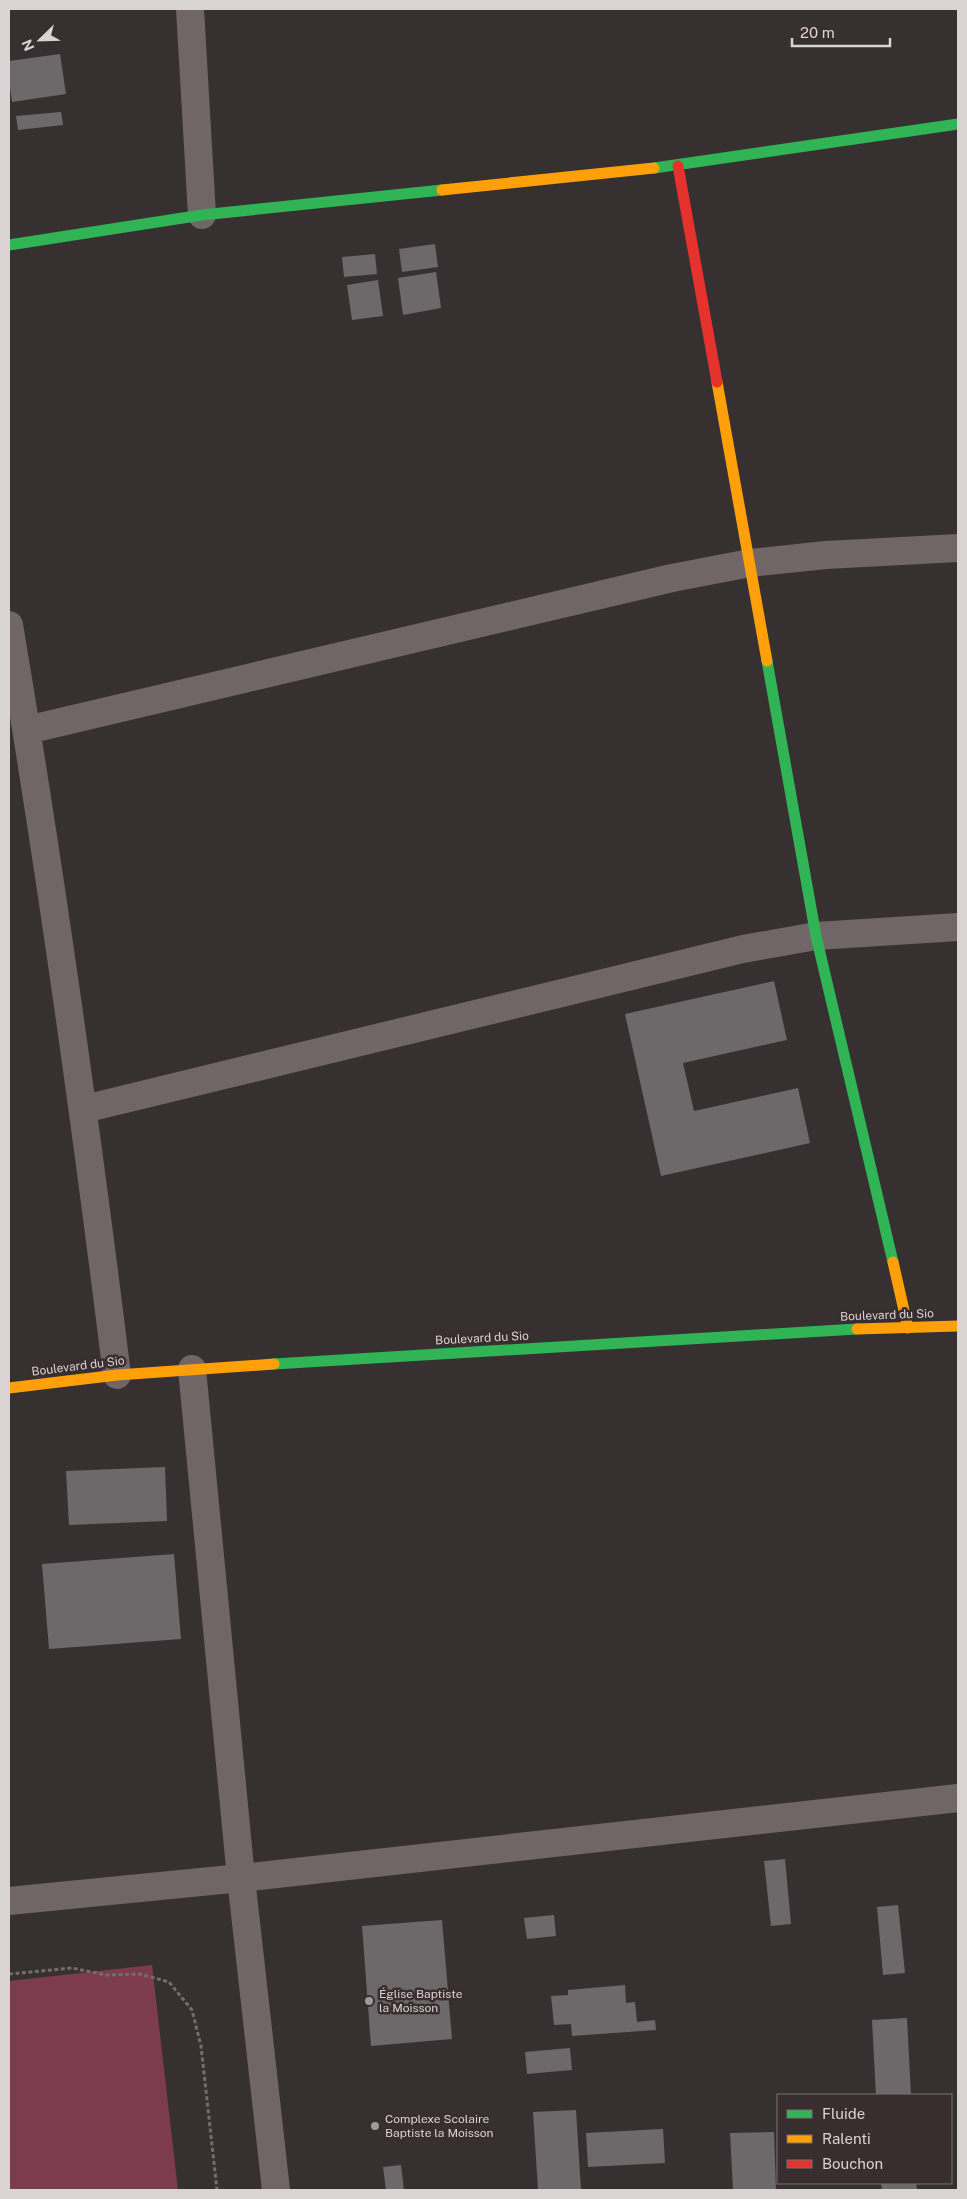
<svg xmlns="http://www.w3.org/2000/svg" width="967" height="2199" viewBox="0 0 967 2199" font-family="'Public Sans',sans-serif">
<rect width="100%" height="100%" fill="#363031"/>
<path fill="#7c3c4d" d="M152,1965L178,2190H9V1981Z"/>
<g fill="#6d6869">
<path d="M60,54L66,94L12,102L9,80V61Z"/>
<path d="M61,112L63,125L18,130L16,116Z"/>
<path d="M435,244L438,267L402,272L399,249Z"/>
<path d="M375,254L377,274L344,277L342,257Z"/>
<path d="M436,272L441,308L403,315L398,278Z"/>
<path d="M378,280L383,316L352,320L347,285Z"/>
<path d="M774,981L787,1040L683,1063L694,1111L798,1088L810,1143L661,1176L625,1014Z"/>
<path d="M165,1467L167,1521L69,1525L66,1471Z"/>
<path d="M174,1554L181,1639L49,1649L42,1564Z"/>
<path d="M785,1859L791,1924L771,1926L764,1861Z"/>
<path d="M898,1905L905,1973L883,1975L877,1907Z"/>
<path d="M554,1915L556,1936L527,1939L524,1918Z"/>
<path d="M442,1920L452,2039L371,2046L362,1926Z"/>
<path d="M625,1985L626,2003L635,2002L637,2022L655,2020L656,2030L572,2036L571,2024L554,2025L551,1996L568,1995V1990Z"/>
<path d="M907,2018L911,2095H876L872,2020Z"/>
<path d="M570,2048L572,2070L527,2074L525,2052Z"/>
<path d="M576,2110L581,2190H538L533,2112Z"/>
<path d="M661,2129H663L665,2163L588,2167L586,2133Z"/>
<path d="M774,2132L776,2190H733L730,2133Z"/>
<path d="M401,2165L404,2190H386L383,2167Z"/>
<path d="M881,2183H916L917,2190H882Z"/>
</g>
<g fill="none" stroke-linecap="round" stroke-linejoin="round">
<path stroke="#756c6e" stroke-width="3" stroke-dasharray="4 2.5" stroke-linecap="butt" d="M9,1974L72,1968L106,1975L140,1974L169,1982L192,2010L201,2046L217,2190"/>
<g stroke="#706567" stroke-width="28">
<path d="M190,9L202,215"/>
<path d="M9,625C51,874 86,1124 117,1375"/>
<path d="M27,730L672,578L750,563L826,555L958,548"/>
<path d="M84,1109L743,949L816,936L958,927"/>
<path d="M192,1369L241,1878L276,2190"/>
<path d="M9,1901L241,1878L958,1798"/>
</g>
<g stroke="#30b455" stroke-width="11">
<path d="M654,168L958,124"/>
<path d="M9,245L202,215L442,190"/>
<path d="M767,661L816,936L893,1262"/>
<path d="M274,1364L857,1329"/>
</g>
<g stroke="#ff9f0a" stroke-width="11">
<path d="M442,190L654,168"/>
<path d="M717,382L767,661"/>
<path d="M893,1262L908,1328"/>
<path d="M857,1329L958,1326"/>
<path d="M9,1388L117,1375L274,1364"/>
</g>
<path stroke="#e5322d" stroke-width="11" d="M678,166L717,382"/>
</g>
<g fill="#a19a9b" stroke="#382e30" stroke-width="2">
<circle cx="369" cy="2001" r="5"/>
<circle cx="375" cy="2126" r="5"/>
</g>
<g text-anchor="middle" stroke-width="5" stroke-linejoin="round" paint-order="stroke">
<g font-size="12" fill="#dad3d4" stroke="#382e30">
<text transform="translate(887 1315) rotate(-2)" y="4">Boulevard du Sio</text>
<text transform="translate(482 1338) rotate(-3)" y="4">Boulevard du Sio</text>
<text transform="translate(78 1366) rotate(-7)" y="4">Boulevard du Sio</text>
</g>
<g font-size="12" fill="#dad3d4" stroke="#382e30" text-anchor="start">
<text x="379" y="1998">Église Baptiste<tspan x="379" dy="14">la Moisson</tspan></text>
<text x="385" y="2123">Complexe Scolaire<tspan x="385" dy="14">Baptiste la Moisson</tspan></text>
</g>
</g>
<rect width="967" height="2199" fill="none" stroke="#dad3d4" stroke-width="20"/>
<rect x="777" y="2094" width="175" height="90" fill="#382e30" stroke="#797072"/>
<rect x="787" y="2110" width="25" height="8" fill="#30b455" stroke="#797072"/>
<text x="822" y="2119" font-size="15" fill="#dad3d4">Fluide</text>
<rect x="787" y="2135" width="25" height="8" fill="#ff9f0a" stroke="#797072"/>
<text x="822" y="2144" font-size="15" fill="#dad3d4">Ralenti</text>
<rect x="787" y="2160" width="25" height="8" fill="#e5322d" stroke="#797072"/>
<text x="822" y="2169" font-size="15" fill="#dad3d4">Bouchon</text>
<g transform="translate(40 40) rotate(247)" stroke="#382e30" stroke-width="4" paint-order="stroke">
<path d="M0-4L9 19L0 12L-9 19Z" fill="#dad3d4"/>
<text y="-8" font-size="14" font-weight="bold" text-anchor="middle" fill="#dad3d4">N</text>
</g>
<path d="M792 38v8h98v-8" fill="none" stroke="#dad3d4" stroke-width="2.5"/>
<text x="800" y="38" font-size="15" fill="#dad3d4" stroke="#382e30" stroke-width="4" paint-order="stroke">20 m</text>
</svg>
